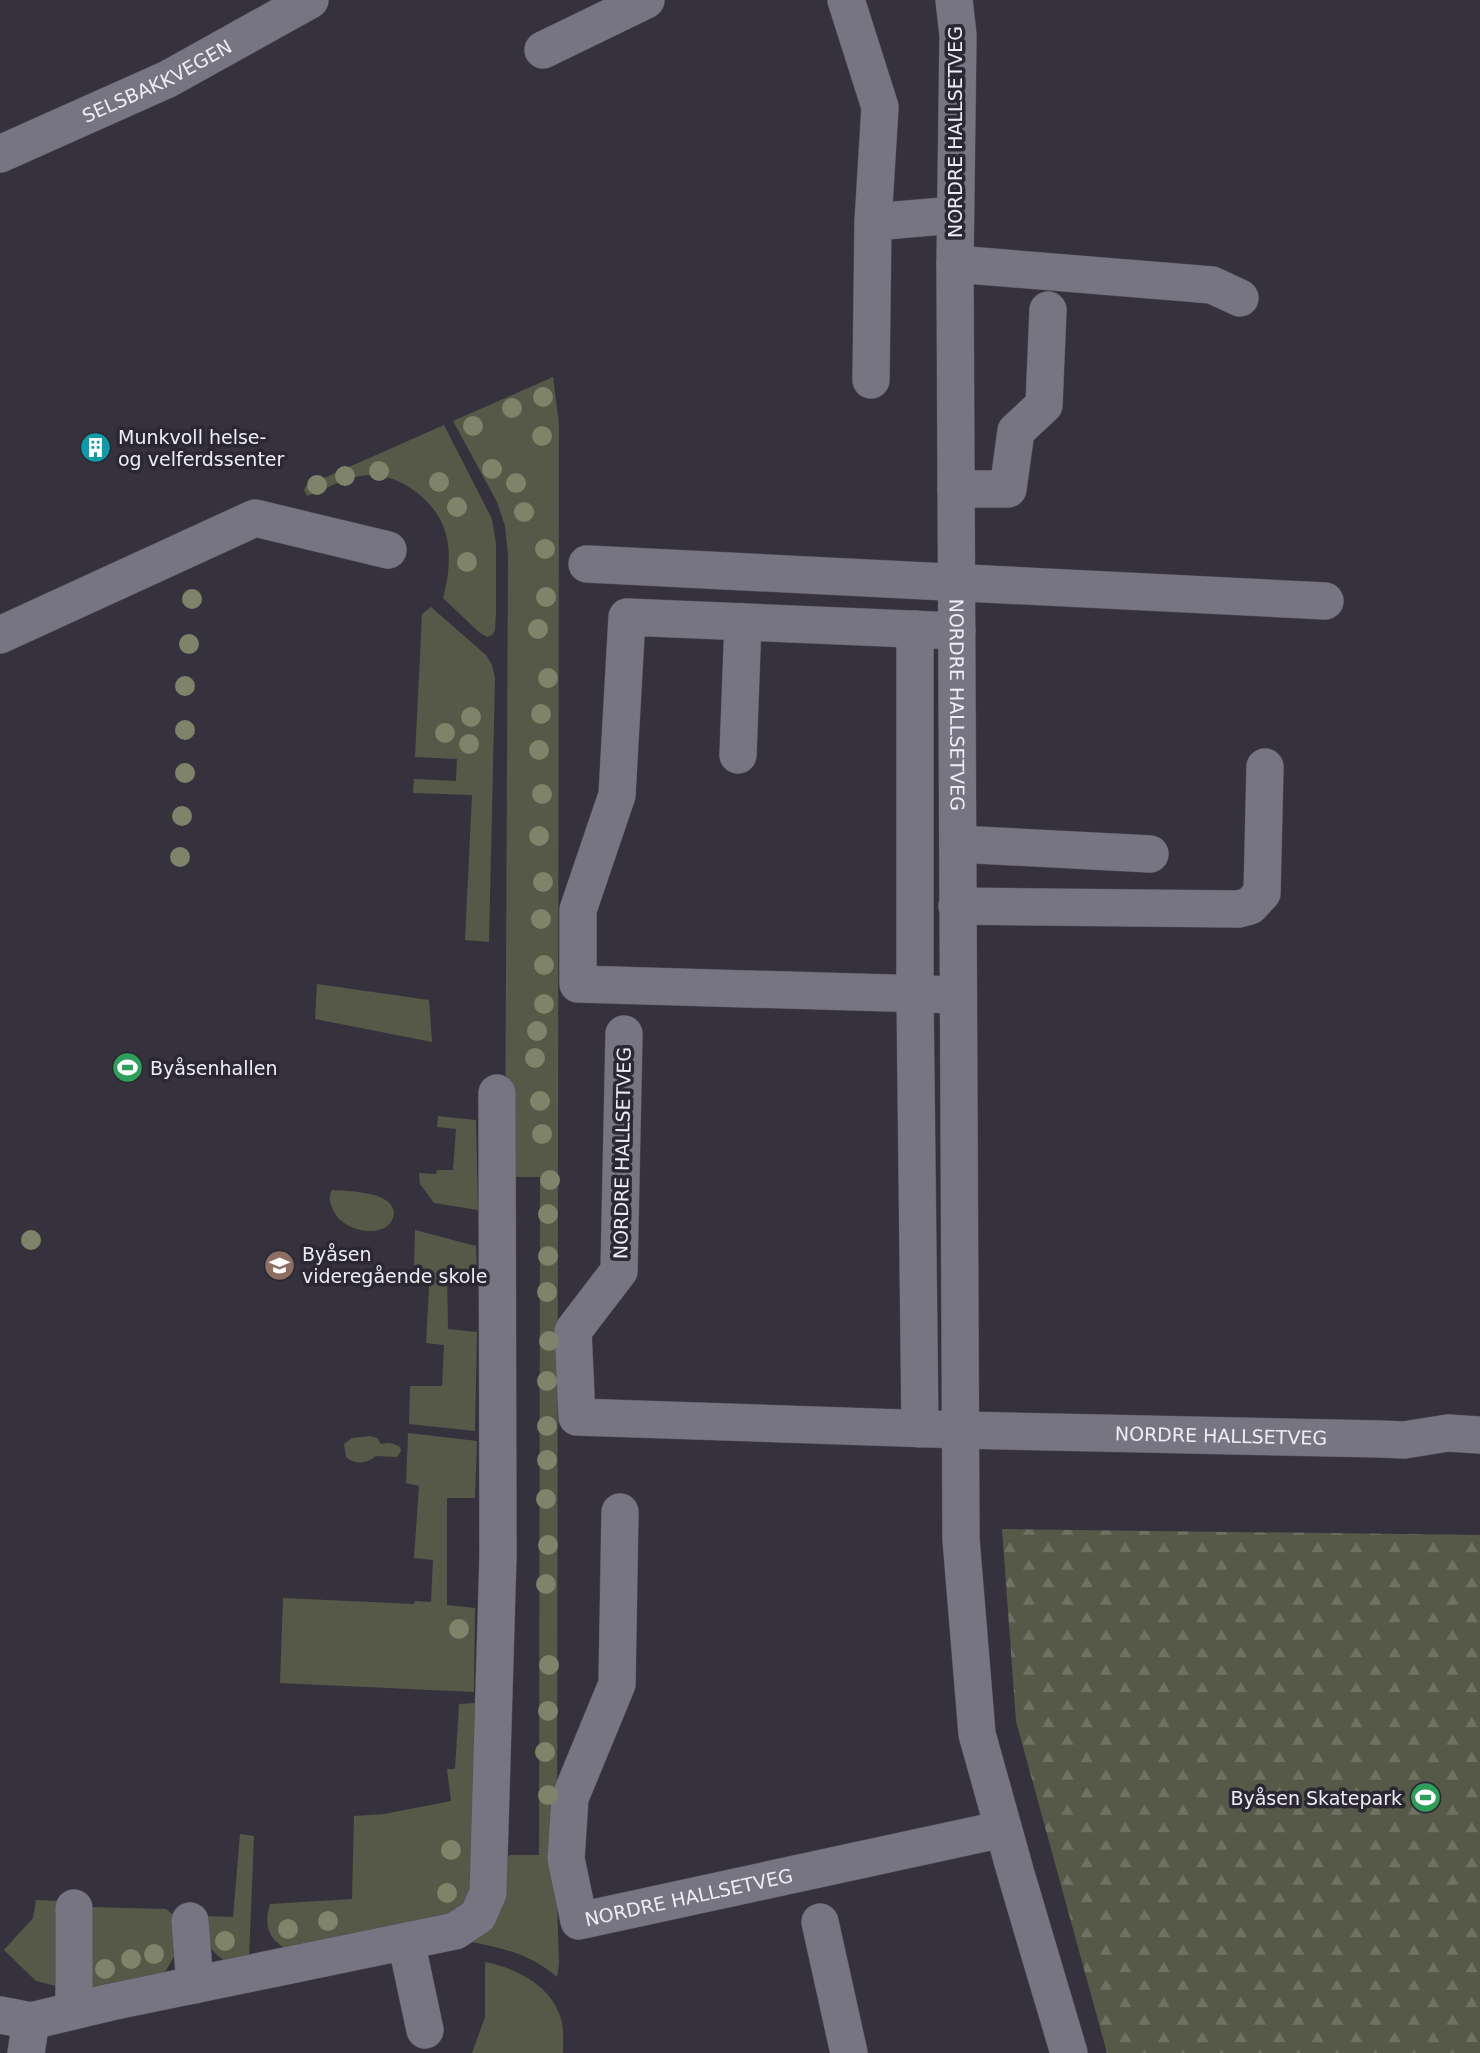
<svg xmlns="http://www.w3.org/2000/svg" width="1480" height="2053" viewBox="0 0 1480 2053" font-family="'DejaVu Sans',sans-serif">
<defs>
<pattern id="forest-firs" width="22" height="20" patternUnits="userSpaceOnUse" patternTransform="scale(1.75)"><rect width="22" height="20" fill="#565947"/><path d="M5 1l3.5 6h-7zM16 11l3.5 6h-7z" fill="#6f7162"/></pattern>
</defs>
<rect width="100%" height="100%" fill="#35323e"/>
<g fill="#565947">
<path d="M553,377L559,424L557,1900L559,1964L557,1977C530,1954 505,1949 472,1942L485,1931L506,1859L510,1855H539L540,1177H505L508,555L505,526L497,502L453,421Z"/>
<path d="M444,425L492,519L496,544V612L495,630L492,635L487,637L480,633L443,598C449,577 452,550 444,528C433,499 400,474 368,475C346,476 327,489 307,496L304,490L306,486Z"/>
<path d="M431,607L486,655L492,665L495,678L489,942L465,940L472,795L413,793L414,779L456,781L457,759L415,757L422,614Z"/>
<path d="M317,984L429,1000L432,1042L315,1019Z"/>
<path d="M438,1116L476,1120L478,1210L434,1203L420,1184L419,1173L436,1174L437,1170H453L456,1129L437,1127Z"/>
<path d="M332,1190C347,1191 393,1191 394,1213C394,1219 390,1224 386,1227C372,1236 345,1229 336,1215C331,1207 327,1198 332,1190Z"/>
<path d="M415,1230L476,1246L477,1276L447,1275L448,1329L477,1332L475,1431L409,1424L410,1386H442L444,1345L426,1343L430,1270L414,1266Z"/>
<path d="M408,1433L477,1441L475,1498H447V1605L475,1608L474,1692L280,1683L283,1598L414,1604L415,1601L431,1602L433,1560L414,1558L419,1486L406,1483Z"/>
<path d="M370,1436L377,1438L381,1444C389,1442 393,1443 400,1447L401,1451L397,1457L376,1456C367,1464 355,1465 346,1457L344,1444L352,1438Z"/>
<path d="M475,1703L477,1813L471,1892L463,1906L448,1916L290,1951C269,1940 263,1927 270,1904L352,1899L354,1816L384,1814L451,1801L447,1769H455L459,1704Z"/>
<path d="M240,1834L254,1836L249,1959L229,1964C205,1947 207,1944 206,1916L233,1917Z"/>
<path d="M36,1900L60,1901L56,1986L36,1981L4,1950L33,1918Z"/>
<path d="M91,1907L166,1909L178,1919L175,1955L161,1979L94,1990L85,1979Z"/>
<path d="M485,1962C516,1968 552,1986 561,2019C564,2030 563,2042 563,2053H472L485,2017Z"/>
</g>
<path fill="url(#forest-firs)" d="M1002,1529L1480,1535V2053H1107L1016,1721Z"/>
<g fill="none" stroke-linecap="round" stroke-linejoin="round">
<defs>
<g id="minor">
<path d="M846,0L880,107L873,222L871,380"/>
<path id="s1" d="M954,0L958,35L955,264L961,1539L977,1734L1016,1874L1069,2053"/>
<path d="M543,50L646,0"/>
<path id="s2" d="M0,154L168,79L310,0"/>
<path d="M873,222L955,215"/>
<path d="M955,264L1212,285L1240,298"/>
<path d="M956,489H1008L1016,431L1044,405L1048,310"/>
<path d="M587,564L1325,601"/>
<path d="M915,629V994L920,1429"/>
<path d="M957,631L627,617L617,795L578,910V984L958,995"/>
<path d="M0,635L255,518L388,550"/>
<path d="M738,755L743,622"/>
<path d="M958,844L1150,854"/>
<path d="M957,906L1238,909L1250,906L1262,893L1265,767"/>
<path id="s3" d="M624,1034L619,1271L573,1331L577,1417L961,1430L1380,1439L1404,1440L1448,1433L1480,1435"/>
<path id="s4" d="M620,1512L617,1684L570,1798L566,1859L579,1921L1003,1829"/>
<path d="M190,1921L195,1985"/>
<path d="M820,1922L849,2053"/>
<path d="M406,1941L425,2030"/>
<path d="M74,2011V1908"/>
<path d="M0,2015L31,2021L111,2002L455,1931L478,1916L488,1893L498,1556L497,1093"/>
<path d="M26,2053L31,2021"/>
</g>
</defs>
<use href="#minor" stroke="#54515b" stroke-width="38"/>
<use href="#minor" stroke="#787582" stroke-width="37"/>
</g>
<g fill="#7e8369">
<circle cx="543" cy="397" r="10"/>
<circle cx="512" cy="408" r="10"/>
<circle cx="473" cy="426" r="10"/>
<circle cx="542" cy="436" r="10"/>
<circle cx="492" cy="469" r="10"/>
<circle cx="379" cy="471" r="10"/>
<circle cx="345" cy="476" r="10"/>
<circle cx="439" cy="482" r="10"/>
<circle cx="516" cy="483" r="10"/>
<circle cx="317" cy="485" r="10"/>
<circle cx="457" cy="507" r="10"/>
<circle cx="524" cy="512" r="10"/>
<circle cx="545" cy="549" r="10"/>
<circle cx="467" cy="562" r="10"/>
<circle cx="546" cy="597" r="10"/>
<circle cx="192" cy="599" r="10"/>
<circle cx="538" cy="629" r="10"/>
<circle cx="189" cy="644" r="10"/>
<circle cx="548" cy="678" r="10"/>
<circle cx="185" cy="686" r="10"/>
<circle cx="541" cy="714" r="10"/>
<circle cx="471" cy="717" r="10"/>
<circle cx="185" cy="730" r="10"/>
<circle cx="445" cy="733" r="10"/>
<circle cx="469" cy="744" r="10"/>
<circle cx="539" cy="750" r="10"/>
<circle cx="185" cy="773" r="10"/>
<circle cx="542" cy="794" r="10"/>
<circle cx="182" cy="816" r="10"/>
<circle cx="539" cy="836" r="10"/>
<circle cx="180" cy="857" r="10"/>
<circle cx="543" cy="882" r="10"/>
<circle cx="541" cy="919" r="10"/>
<circle cx="544" cy="965" r="10"/>
<circle cx="544" cy="1004" r="10"/>
<circle cx="537" cy="1031" r="10"/>
<circle cx="535" cy="1058" r="10"/>
<circle cx="540" cy="1101" r="10"/>
<circle cx="542" cy="1134" r="10"/>
<circle cx="550" cy="1180" r="10"/>
<circle cx="548" cy="1214" r="10"/>
<circle cx="31" cy="1240" r="10"/>
<circle cx="548" cy="1256" r="10"/>
<circle cx="547" cy="1292" r="10"/>
<circle cx="549" cy="1341" r="10"/>
<circle cx="547" cy="1381" r="10"/>
<circle cx="547" cy="1426" r="10"/>
<circle cx="547" cy="1460" r="10"/>
<circle cx="546" cy="1499" r="10"/>
<circle cx="548" cy="1545" r="10"/>
<circle cx="546" cy="1584" r="10"/>
<circle cx="459" cy="1629" r="10"/>
<circle cx="549" cy="1665" r="10"/>
<circle cx="548" cy="1711" r="10"/>
<circle cx="545" cy="1752" r="10"/>
<circle cx="548" cy="1795" r="10"/>
<circle cx="451" cy="1850" r="10"/>
<circle cx="447" cy="1893" r="10"/>
<circle cx="328" cy="1921" r="10"/>
<circle cx="288" cy="1929" r="10"/>
<circle cx="225" cy="1941" r="10"/>
<circle cx="154" cy="1954" r="10"/>
<circle cx="131" cy="1959" r="10"/>
<circle cx="105" cy="1969" r="10"/>
</g>
<defs>
<symbol id="building-disc" viewBox="-11 -11 22 22"><circle r="9.5" fill="#0f9aa8" stroke="#2b2833"/><path d="M-4-6H4V6H1V3H-1V6H-4ZM-2.5-4.3h1.7v1.8h-1.7ZM.8-4.3h1.7v1.8H.8ZM-2.5-1h1.7V.8h-1.7ZM.8-1h1.7V.8H.8Z" fill="#fff"/></symbol>
<symbol id="stadium-disc" viewBox="-11 -11 22 22"><circle r="9.5" fill="#2e9e5b" stroke="#2b2833"/><path d="M0-5a6.5 5 0 1 0 0 10a6.5 5 0 1 0 0-10ZM-3.5-1.8h7v3.6h-7Z" fill="#fff"/></symbol>
<symbol id="school-disc" viewBox="-11 -11 22 22"><circle r="9.5" fill="#8d6e63" stroke="#2b2833"/><path d="M0-5L7-2L0 1L-7-2ZM-4 1L0 2.5L4 1V4Q0 6-4 4Z" fill="#fff"/></symbol>
</defs>
<g fill-rule="evenodd">
<use href="#building-disc" x="78" y="430" width="35" height="35"/>
<use href="#stadium-disc" x="110" y="1050" width="35" height="35"/>
<use href="#school-disc" x="262" y="1248" width="35" height="35"/>
<use href="#stadium-disc" x="1408" y="1780" width="35" height="35"/>
</g>
<g text-anchor="middle" stroke-width="7" stroke-linejoin="round" paint-order="stroke">
<g font-size="19" fill="#efedf4" stroke="#2b2833">
<text dy="7" stroke="none"><textPath href="#s2" startOffset="173">SELSBAKKVEGEN</textPath></text>
<text transform="translate(955 132) rotate(-90)" y="7">NORDRE HALLSETVEG</text>
<text dy="7" stroke="none"><textPath href="#s1" startOffset="705">NORDRE HALLSETVEG</textPath></text>
<text transform="translate(622 1153) rotate(-89)" y="7">NORDRE HALLSETVEG</text>
<text dy="7" stroke="none"><textPath href="#s3" startOffset="1043">NORDRE HALLSETVEG</textPath></text>
<text dy="7" stroke="none"><textPath href="#s4" startOffset="532">NORDRE HALLSETVEG</textPath></text>
</g>
<g font-size="19" fill="#efedf4" stroke="#2b2833" text-anchor="start">
<text x="118" y="444">Munkvoll helse-<tspan x="118" dy="22">og velferdssenter</tspan></text>
<text x="150" y="1075">Byåsenhallen</text>
<text x="302" y="1261">Byåsen<tspan x="302" dy="22">videregående skole</tspan></text>
<text x="1402" y="1805" text-anchor="end">Byåsen Skatepark</text>
</g>
</g>
</svg>
